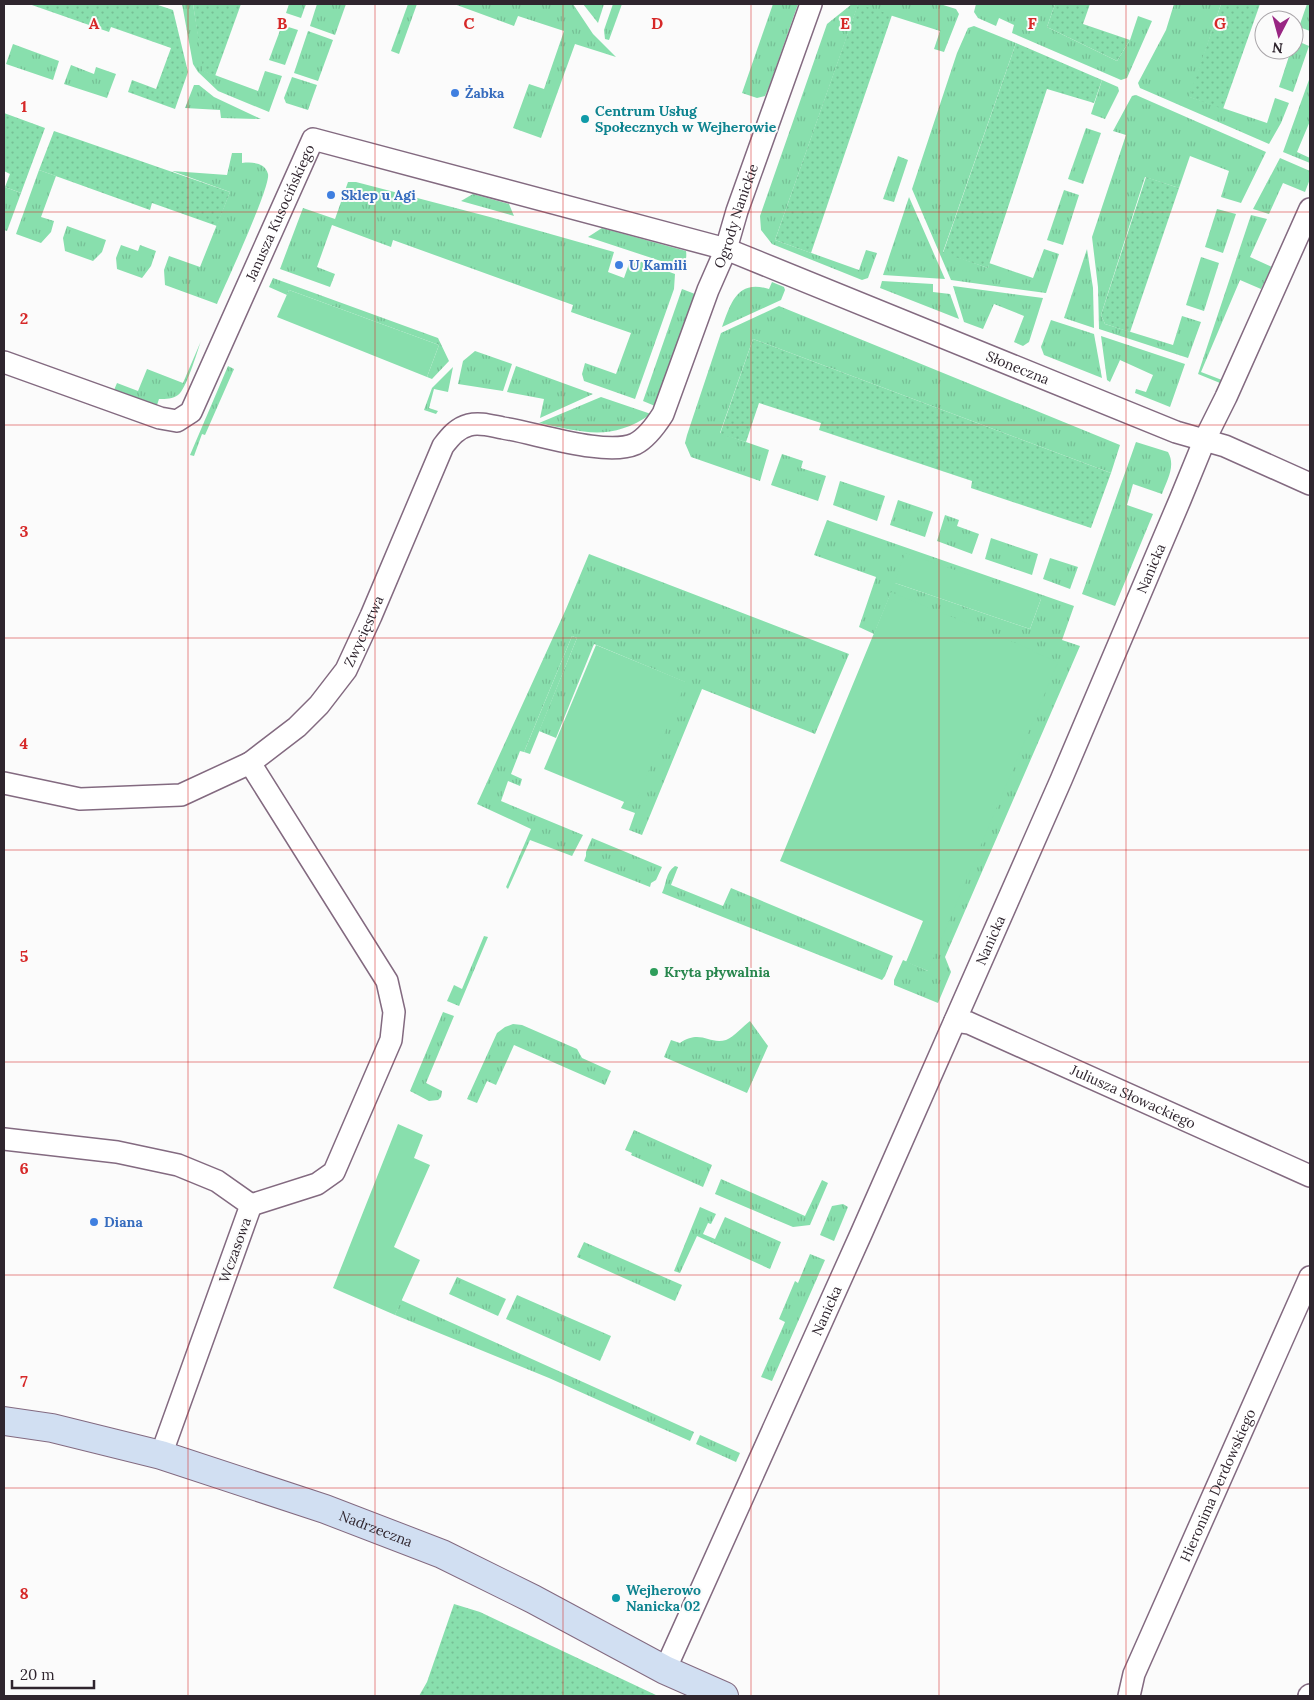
<svg xmlns="http://www.w3.org/2000/svg" width="1314" height="1700" viewBox="0 0 1314 1700" font-family="Lora,serif">
<defs>
<pattern id="grass-tufts" width="24" height="20" patternUnits="userSpaceOnUse" patternTransform="scale(1.25)"><rect width="24" height="20" fill="#88dfad"/><path d="M3 7l-1-3M5 7V3M7 7l1-3M15 17l-1-3M17 17v-4M19 17l1-3" fill="none" stroke="#76bf95"/></pattern>
<pattern id="garden-dots" width="8" height="8" patternUnits="userSpaceOnUse" patternTransform="scale(1.25)"><rect width="8" height="8" fill="#88dfad"/><path d="M2 2h.1M6 6h.1" fill="none" stroke="#76bf95" stroke-width="1.8" stroke-linecap="round"/></pattern>
</defs>
<rect width="100%" height="100%" fill="#fbfbfb"/>
<g fill="url(#grass-tufts)" fill-rule="evenodd">
<path d="M182,4H193L204,71L258,91L265,71L282,76L269,112L218,91L198,72L193,64Z"/>
<path d="M289,4H306L301,18L286,13Z"/>
<path d="M317,4H346L335,35L310,26Z"/>
<path d="M408,4H417L399,54L391,51Z"/>
<path d="M454,4H573L593,34L616,57L575,44L541,138L513,128L529,84L544,89L564,31L518,16L514,26Z"/>
<path d="M583,4H604L598,23Z"/>
<path d="M613,4H622L609,40L605,39L604,30Z"/>
<path d="M773,4H798L769,87L765,96L757,98L742,93Z"/>
<path d="M852,4H940L956,9L959,14L944,52L934,49L940,31L858,5L775,240L859,270L866,250L877,253L868,278L862,280L772,244L761,230L760,216L827,24Z"/>
<path d="M976,4H1055L1047,27L1117,61L1130,40L1138,16L1152,21L1127,78L1121,80L1012,33L1014,25L999,18L996,26L978,18L974,12Z"/>
<path d="M1174,4H1221L1190,97L1267,123L1275,98L1289,103L1281,123L1269,144L1140,88L1138,83L1166,30Z"/>
<path d="M1307,4H1310V31L1299,27Z"/>
<path d="M282,25L298,30L285,65L269,60Z"/>
<path d="M974,26L1016,43L943,252L988,268L989,263L1033,278L1044,249L1059,254L1046,293L951,280L912,189L957,53L968,28Z"/>
<path d="M308,31L333,40L318,81L294,73Z"/>
<path d="M1295,40L1309,46L1293,92L1279,87L1291,50H1294Z"/>
<path d="M13,44L59,61L53,80L6,64Z"/>
<path d="M71,65L94,74L96,67L116,74L107,98L64,84Z"/>
<path d="M292,77L317,85L308,110L286,103L284,98Z"/>
<path d="M1310,77V121L1297,152L1310,158V163L1283,152Z"/>
<path d="M1102,80L1118,87L1119,91L1105,119L1091,114Z"/>
<path d="M194,85H199L214,97L261,119L221,118L220,110L185,108Z"/>
<path d="M1136,95L1266,152L1241,203L1221,197L1229,171L1190,156L1179,188L1145,177L1101,315L1105,324L1173,345L1182,316L1201,322L1188,358L1099,329L1098,287L1092,237L1126,135L1113,131L1132,96Z"/>
<path d="M1086,128L1101,133L1083,184L1068,179Z"/>
<path d="M232,153H242V163C252,162 265,162 268,174C271,186 225,285 217,304L165,285L164,270L169,256L200,267L230,192L172,171L227,175Z"/>
<path d="M898,156L908,160L894,202L883,199Z"/>
<path d="M1280,158L1310,171V179L1305,192L1283,183L1269,214L1253,209Z"/>
<path d="M39,170L56,176L41,217L54,221L51,232L41,243L16,234Z"/>
<path d="M348,182H356L490,217L614,252L608,272L624,278L631,258L675,274L674,289L635,399L584,381L582,374L585,363L616,374L631,333L571,312L573,305L393,240L391,247L332,225L317,267L335,274L330,287L280,269L303,208L335,219Z"/>
<path d="M5,187L21,193L7,231L4,230Z"/>
<path d="M1064,190L1079,195L1063,245L1047,240Z"/>
<path d="M473,194L509,204L514,216L461,201Z"/>
<path d="M909,197L945,279L883,275Z"/>
<path d="M1217,209L1236,214L1223,253L1205,247Z"/>
<path d="M1251,215L1267,219L1250,257L1272,267L1261,289L1240,280L1201,372L1222,380L1220,383L1198,374Z"/>
<path d="M67,226L106,240L102,252L93,261L65,251L63,238Z"/>
<path d="M602,228L686,251C687,258 686,263 679,267L588,237Z"/>
<path d="M121,245L138,251L140,245L156,251L151,266L142,278L117,269L116,258Z"/>
<path d="M1087,249L1093,288L1094,328L1064,318Z"/>
<path d="M1201,257L1219,263L1204,311L1186,305Z"/>
<path d="M273,278L438,338L449,361L432,379L427,377L439,345L289,290L287,295L269,287Z"/>
<path d="M882,281L933,284V292L950,294L959,319L880,288Z"/>
<path d="M772,282L784,287L785,290L781,300L722,327C731,303 737,279 769,289Z"/>
<path d="M953,286L1043,298L1029,342L1023,346L1014,342L1024,316L994,304L983,329L964,322Z"/>
<path d="M682,289L695,294L655,406L643,401Z"/>
<path d="M779,306L1120,445L1111,473L753,339L720,433L769,450L760,481L691,457L685,443L687,435L721,333Z"/>
<path d="M1051,320L1094,334L1102,378L1044,355L1041,347Z"/>
<path d="M1101,336L1185,364L1170,407L1135,393L1136,389L1146,392L1153,375L1120,360L1110,382L1107,380Z"/>
<path d="M201,341C197,352 186,390 178,395C173,399 166,399 159,399L157,405L114,390L117,383L138,391L147,369L183,383Z"/>
<path d="M475,351L512,364L503,391L458,384L463,361Z"/>
<path d="M228,366L234,369L205,435L202,434L194,456L190,455Z"/>
<path d="M516,366L593,394L540,418L544,399L507,392Z"/>
<path d="M453,367L448,392L434,389L429,408L438,411L436,414L424,410L432,388Z"/>
<path d="M601,397L651,414C611,442 583,432 539,423Z"/>
<path d="M1136,442L1168,452C1176,466 1167,480 1162,494L1133,484L1127,505L1153,514L1115,606L1082,594Z"/>
<path d="M782,454L803,461L801,468L826,476L818,501L771,485Z"/>
<path d="M840,481L885,496L877,521L833,505Z"/>
<path d="M898,500L933,512L925,537L890,525Z"/>
<path d="M945,515L959,520L957,526L979,534L972,554L937,541Z"/>
<path d="M827,520L1074,606L1062,640L1080,646L945,957L951,972L938,1003L894,985V980L903,960L928,971L891,593L874,634L859,627L876,577L814,555ZM895,583L1041,599L1030,629Z"/>
<path d="M991,538L1038,554L1032,575L985,559Z"/>
<path d="M589,554L849,654L815,734L702,689L642,835L629,830L635,813L621,808L685,682L594,644L556,738L539,731L577,638L572,636L524,752L520,751L511,774L522,779L520,786L508,781L501,801L583,835L572,856L530,840L508,889L506,887L531,829L477,804L566,609Z"/>
<path d="M1050,558L1078,567L1070,589L1043,579Z"/>
<path d="M592,838L662,867L656,880L651,883L650,887L584,861L586,856V852Z"/>
<path d="M675,866L678,867L671,885L723,906L731,888L893,956L885,976L882,980L662,893C667,883 665,873 675,866Z"/>
<path d="M484,936L488,937L459,1006L447,1001L454,985L462,989Z"/>
<path d="M443,1012L454,1016L426,1083L442,1091L441,1097L438,1100L429,1101L410,1091Z"/>
<path d="M750,1021L768,1046L747,1093L664,1057L671,1040L680,1043C701,1029 709,1045 726,1040C734,1037 743,1026 750,1021Z"/>
<path d="M513,1024L522,1025L577,1049L582,1058L611,1071L605,1085L514,1045L496,1085L487,1081L477,1103L467,1099L497,1033L505,1027Z"/>
<path d="M634,1130L712,1165L703,1187L631,1155L632,1153L625,1150Z"/>
<path d="M721,1179L805,1216L822,1180L828,1183L810,1225L793,1227L715,1194Z"/>
<path d="M843,1204L848,1207L834,1241L820,1235L832,1206Z"/>
<path d="M700,1207L716,1214L711,1224L708,1223L703,1234L715,1239L725,1217L781,1242L770,1269L697,1236L680,1273L674,1271Z"/>
<path d="M584,1242L682,1285L675,1301L577,1257Z"/>
<path d="M810,1254L825,1260L772,1381L761,1377L785,1322L779,1319L795,1281L798,1283Z"/>
<path d="M457,1277L506,1299L498,1316L449,1294Z"/>
<path d="M517,1295L611,1336L600,1361L506,1319Z"/>
<path d="M401,1300L694,1432L690,1441L549,1378L395,1315Z"/>
<path d="M700,1435L740,1453L736,1462L696,1444Z"/>
</g>
<g fill="#88dfad">
<path d="M986,4H1041L1034,25L985,6Z"/>
<path d="M289,290L439,345L427,377L277,317Z"/>
<path d="M905,553L1041,599L1030,629L895,583Z"/>
<path d="M891,592L1035,651L1034,652L1058,662L928,971L906,962L923,921L780,861Z"/>
<path d="M572,636L577,638L530,754L524,752Z"/>
<path d="M596,645L686,682L634,806L544,769Z"/>
<path d="M398,1124L423,1135L414,1158L430,1165L394,1247L420,1260L395,1315L333,1288Z"/>
</g>
<g fill="url(#garden-dots)">
<path d="M29,4H155L173,10L188,72L175,109L128,92L132,80L156,89L171,48L111,27L109,32Z"/>
<path d="M193,4H241L215,76L203,71Z"/>
<path d="M858,4L892,15L811,253L775,240Z"/>
<path d="M1055,4H1090L1083,24L1130,40L1117,61L1047,27Z"/>
<path d="M1221,4H1260L1223,109L1189,97Z"/>
<path d="M1016,43L1102,80L1094,103L1047,89L988,268L943,253Z"/>
<path d="M4,113L45,128L21,193L5,187L10,174L4,171Z"/>
<path d="M54,131L230,192L217,226L152,203L150,210L39,170Z"/>
<path d="M1146,177L1179,188L1130,332L1105,324L1101,315Z"/>
<path d="M753,339L1111,473L1091,528L971,488L972,481L819,430L821,423L759,403L746,442L720,434Z"/>
<path d="M454,1604L480,1612L658,1696H419L427,1682Z"/>
</g>
<g fill="none" stroke-linecap="round" stroke-linejoin="round">
<defs>
<g id="minor">
<path id="s1" d="M4,362L160,418L177,421L191,412L313,139L726,249L1176,432L1225,446L1310,484"/>
<path d="M250,763L387,981L394,1012L391,1040L334,1172L317,1184L251,1205"/>
<path id="s2" d="M4,783L80,799L181,795L250,763L297,727L319,705L346,670L371,616L443,446C450,437 457,428 469,425C480,422 492,426 503,428C536,433 606,457 635,444C647,438 656,425 663,414L708,290L726,249L737,211L811,4"/>
<path id="s3" d="M955,1021L969,1023L1310,1176"/>
<path d="M4,1139L117,1152L178,1165L217,1181L251,1205L161,1455"/>
<path id="s4" d="M665,1670L861,1234L1061,780L1180,500L1205,439L1226,397L1310,209"/>
<path id="s5" d="M1129,1696L1134,1674L1310,1277"/>
<path d="M1309,1696L1310,1695"/>
</g>
<g id="secondary">
<path id="s6" d="M4,1421L52,1428L161,1455L325,1509L442,1554L533,1599L665,1670L724,1696"/>
</g>
</defs>
<use href="#minor" stroke="#836a80" stroke-width="24"/>
<use href="#secondary" stroke="#836a80" stroke-width="30"/>
<use href="#minor" stroke="#fff" stroke-width="21"/>
<use href="#secondary" stroke="#d1dff2" stroke-width="28"/>
</g>
<path fill="none" stroke="#d62828" stroke-width="1" stroke-opacity="0.55" d="M188,4V1696M375,4V1696M563,4V1696M751,4V1696M939,4V1696M1126,4V1696M4,212H1310M4,425H1310M4,638H1310M4,850H1310M4,1062H1310M4,1275H1310M4,1488H1310"/>
<g fill="#3f7fe0" stroke="#fbfbfb" stroke-width="2">
<circle cx="455" cy="93" r="5"/>
<circle cx="331" cy="195" r="5"/>
<circle cx="619" cy="265" r="5"/>
<circle cx="94" cy="1222" r="5"/>
</g>
<g fill="#0f9aa8" stroke="#fbfbfb" stroke-width="2">
<circle cx="585" cy="119" r="5"/>
<circle cx="616" cy="1598" r="5"/>
</g>
<circle fill="#2e9e5b" stroke="#fbfbfb" stroke-width="2" cx="654" cy="972" r="5"/>
<g text-anchor="middle" stroke-width="4" stroke-linejoin="round" paint-order="stroke">
<g font-size="14" font-weight="bold" fill="#366cbe" stroke="#fbfbfb" text-anchor="start">
<text x="465" y="98">Żabka</text>
<text x="341" y="200">Sklep u Agi</text>
<text x="629" y="270">U Kamili</text>
<text x="104" y="1227">Diana</text>
</g>
<g font-size="14" font-weight="bold" fill="#0d838f" stroke="#fbfbfb" text-anchor="start">
<text x="595" y="116">Centrum Usług<tspan x="595" dy="16">Społecznych w Wejherowie</tspan></text>
<text x="626" y="1595">Wejherowo<tspan x="626" dy="16">Nanicka 02</tspan></text>
</g>
<g font-size="14" fill="#2f252e" stroke="#fbfbfb">
<text dy="5" stroke="none"><textPath href="#s1" startOffset="418">Janusza Kusocińskiego</textPath></text>
<text dy="5" stroke="none"><textPath href="#s2" startOffset="1089">Ogrody Nanickie</textPath></text>
<text dy="5" stroke="none"><textPath href="#s1" startOffset="1241">Słoneczna</textPath></text>
<text dy="5" stroke="none"><textPath href="#s4" startOffset="1204">Nanicka</textPath></text>
<text dy="5" stroke="none"><textPath href="#s2" startOffset="432">Zwycięstwa</textPath></text>
<text dy="5" stroke="none"><textPath href="#s4" startOffset="799">Nanicka</textPath></text>
<text dy="5" stroke="none"><textPath href="#s3" startOffset="194">Juliusza Słowackiego</textPath></text>
<text transform="translate(235 1250) rotate(-70)" y="5">Wczasowa</text>
<text dy="5" stroke="none"><textPath href="#s4" startOffset="394">Nanicka</textPath></text>
<text dy="5" stroke="none"><textPath href="#s5" startOffset="229">Hieronima Derdowskiego</textPath></text>
<text dy="5" stroke="none"><textPath href="#s6" startOffset="388">Nadrzeczna</textPath></text>
</g>
<g font-size="14" font-weight="bold" fill="#27864d" stroke="#fbfbfb" text-anchor="start">
<text x="664" y="977">Kryta pływalnia</text>
</g>
</g>
<g font-size="16" text-anchor="middle" font-weight="bold" fill="#d62828" stroke="#fbfbfb" stroke-width="4" stroke-linejoin="round" paint-order="stroke">
<text x="94" y="29">A</text>
<text x="282" y="29">B</text>
<text x="469" y="29">C</text>
<text x="657" y="29">D</text>
<text x="845" y="29">E</text>
<text x="1032" y="29">F</text>
<text x="1220" y="29">G</text>
<text x="24" y="112">1</text>
<text x="24" y="324">2</text>
<text x="24" y="537">3</text>
<text x="24" y="749">4</text>
<text x="24" y="962">5</text>
<text x="24" y="1174">6</text>
<text x="24" y="1387">7</text>
<text x="24" y="1599">8</text>
</g>
<rect width="1314" height="1700" fill="none" stroke="#2f252e" stroke-width="10"/>
<g transform="translate(1279 35) rotate(186)"><circle r="24" fill="#fbfbfb" stroke="#a9a5a9"/>
<path d="M0-4L9 19L0 12L-9 19Z" fill="#992683"/>
<text y="-8" font-size="14" font-weight="bold" text-anchor="middle" fill="#2f252e">N</text>
</g>
<path d="M12 1680v8h82v-8" fill="none" stroke="#2f252e" stroke-width="2.5"/>
<text x="20" y="1680" font-size="15" fill="#2f252e" stroke="#fbfbfb" stroke-width="4" paint-order="stroke">20 m</text>
</svg>
